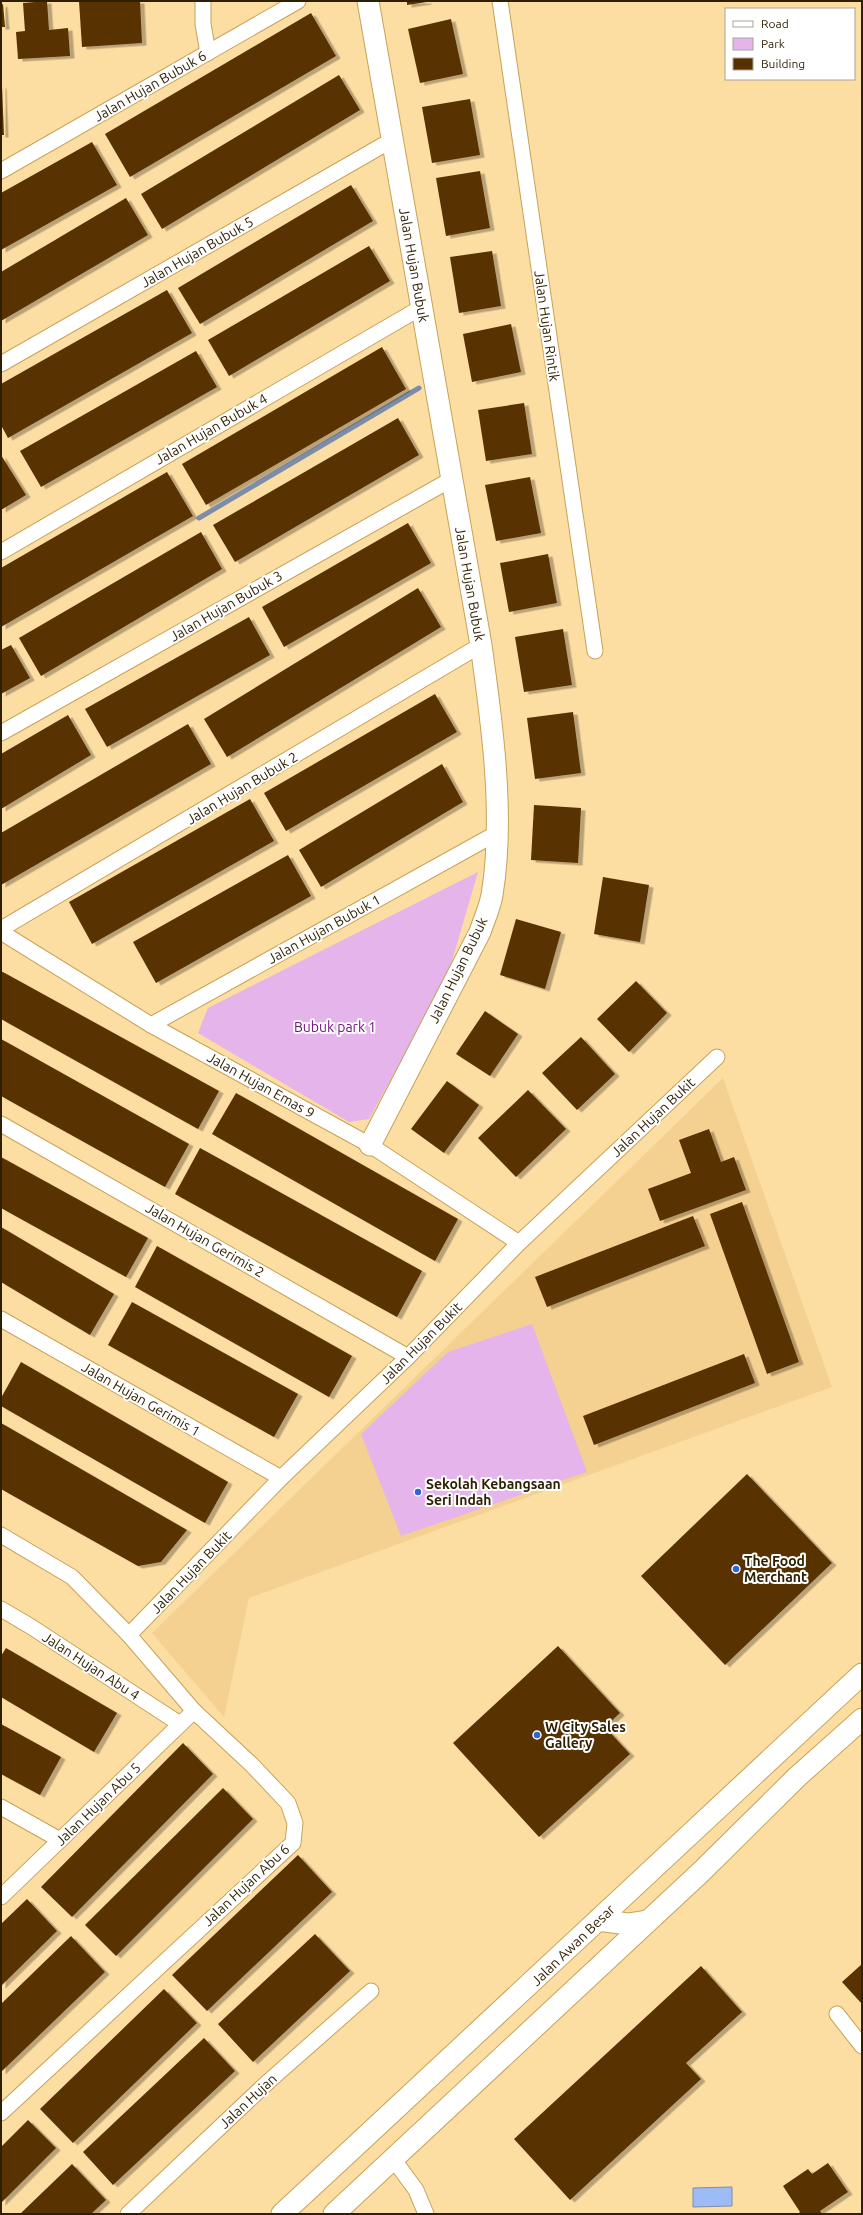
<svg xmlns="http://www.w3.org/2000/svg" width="863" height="2215" viewBox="0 0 863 2215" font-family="Ubuntu,sans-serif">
<defs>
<filter id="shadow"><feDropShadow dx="4.5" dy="2.5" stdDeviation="0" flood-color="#0004"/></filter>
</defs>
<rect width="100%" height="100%" fill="#fcdda2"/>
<path fill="#f4d191" d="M723,1078L832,1387L249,1598L224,1717L152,1633Z"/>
<g fill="#e4b4ea">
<path d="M478,872L447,978L369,1119L349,1122L198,1033L208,1008Z"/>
<path d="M532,1324L587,1472L401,1536L361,1434L448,1352Z"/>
</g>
<path fill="#9dbcf6" stroke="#7c8dac" d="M732,2187V2206L693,2207V2188Z"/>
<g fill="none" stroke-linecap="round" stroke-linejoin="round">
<path stroke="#7c8dac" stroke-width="5" d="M199,518L419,388"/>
</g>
<g fill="#593000" filter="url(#shadow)">
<path d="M47,1L49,30L68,28L70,56L18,59L16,32L25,31L23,3Z"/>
<path d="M79,1H140L142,43L82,47Z"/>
<path d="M407,1H427V2L407,5Z"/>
<path d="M3,4L5,27H1V5Z"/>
<path d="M311,13L336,56L130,177L105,134Z"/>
<path d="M451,19L463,74L420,83L408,29Z"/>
<path d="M339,75L360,110L162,229L141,194Z"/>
<path d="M1,86H2L4,135H1Z"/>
<path d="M470,99L480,155L432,163L422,107Z"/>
<path d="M92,142L117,185L1,250V193Z"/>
<path d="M480,171L490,228L446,236L436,178Z"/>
<path d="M351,185L373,221L200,324L178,288Z"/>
<path d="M126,198L148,235L1,321V272Z"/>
<path d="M369,246L390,281L229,376L208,340Z"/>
<path d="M492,251L501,306L459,313L450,257Z"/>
<path d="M167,290L192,333L8,438L1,425V384Z"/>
<path d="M511,324L521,372L472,382L463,334Z"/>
<path d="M382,347L406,389L206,505L182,464Z"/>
<path d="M196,351L217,387L41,487L20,451Z"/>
<path d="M524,403L532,454L486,461L478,410Z"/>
<path d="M398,418L419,455L235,562L213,525Z"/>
<path d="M1,455L26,495L1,510Z"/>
<path d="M167,472L193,516L1,627V568Z"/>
<path d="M530,477L541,533L496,541L485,485Z"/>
<path d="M408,523L431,563L284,647L262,607Z"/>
<path d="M201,532L222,569L41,676L19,638Z"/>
<path d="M548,554L557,603L509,612L500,563Z"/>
<path d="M418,588L441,627L227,757L204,719Z"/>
<path d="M249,617L270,655L107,747L85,709Z"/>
<path d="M563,629L572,685L524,692L515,637Z"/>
<path d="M11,645L30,678L1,694V650Z"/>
<path d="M435,694L457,732L286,831L264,793Z"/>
<path d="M573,712L581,773L535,779L527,718Z"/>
<path d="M68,715L91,755L1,809V754Z"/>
<path d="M188,724L211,764L1,885V833Z"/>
<path d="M442,764L463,802L321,887L299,850Z"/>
<path d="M250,799L274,841L92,944L69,902Z"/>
<path d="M534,805L581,808L578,863L531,860Z"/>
<path d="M288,855L311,896L156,983L133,942Z"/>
<path d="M603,877L649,885L640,942L594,934Z"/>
<path d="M516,919L561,932L545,989L500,975Z"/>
<path d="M1,971L219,1091L198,1129L1,1019Z"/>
<path d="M636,981L667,1013L629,1052L597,1019Z"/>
<path d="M485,1011L518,1034L490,1076L456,1054Z"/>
<path d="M581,1037L615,1074L577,1110L542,1073Z"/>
<path d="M1,1039L189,1144L165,1187L1,1096Z"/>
<path d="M447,1081L479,1105L444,1153L411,1129Z"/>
<path d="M528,1090L566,1129L516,1177L478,1138Z"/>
<path d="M236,1093L458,1219L435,1261L212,1134Z"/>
<path d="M709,1129L721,1162L734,1157L746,1190L660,1221L648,1189L691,1173L679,1140Z"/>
<path d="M200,1148L422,1271L397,1317L175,1194Z"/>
<path d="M1,1157L148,1238L126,1277L1,1208Z"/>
<path d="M742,1202L799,1362L767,1374L710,1214Z"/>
<path d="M693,1216L705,1246L547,1307L535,1277Z"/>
<path d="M1,1227L114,1294L90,1335L1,1282Z"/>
<path d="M157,1246L352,1356L329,1397L135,1287Z"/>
<path d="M132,1302L298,1394L274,1437L108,1345Z"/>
<path d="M744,1354L755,1383L594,1445L583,1416Z"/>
<path d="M21,1362L228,1482L205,1523L1,1406V1398Z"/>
<path d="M1,1423L187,1530L161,1562L138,1566L1,1489Z"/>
<path d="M747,1474L832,1563L725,1665L641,1576Z"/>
<path d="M558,1646L620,1713L605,1727L630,1754L539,1837L453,1743Z"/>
<path d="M6,1648L117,1713L94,1752L1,1697V1656Z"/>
<path d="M1,1724L61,1757L40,1795L1,1774Z"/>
<path d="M183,1743L213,1774L72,1917L41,1887Z"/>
<path d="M223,1788L253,1819L116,1956L85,1925Z"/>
<path d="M298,1855L332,1892L207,2011L172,1975Z"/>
<path d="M27,1899L57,1931L1,1986V1924Z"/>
<path d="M315,1934L350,1971L253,2062L218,2024Z"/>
<path d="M71,1936L105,1972L1,2072V2004Z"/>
<path d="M862,1964V2004L842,1982Z"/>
<path d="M701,1966L742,2012L686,2063L701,2079L570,2200L514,2139Z"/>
<path d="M164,1989L197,2023L73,2143L40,2109Z"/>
<path d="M204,2038L235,2071L113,2185L83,2152Z"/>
<path d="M28,2120L56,2148L1,2203V2147Z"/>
<path d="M828,2163L848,2192L820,2211L822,2214H798L800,2212L783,2186L808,2169L812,2174Z"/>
<path d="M72,2164L106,2200L91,2214H20Z"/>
</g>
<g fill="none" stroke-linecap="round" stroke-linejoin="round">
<defs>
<g id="street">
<path d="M203,1V24L208,53"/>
<path d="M500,1L595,651"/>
<path d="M1,171L298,1"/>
<path d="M1,364L392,140"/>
<path d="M1,552L422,307"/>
<path d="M1,733L452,479"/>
<path d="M1,929L481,645"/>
<path d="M1,932L151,1025L370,1145L519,1243"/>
<path d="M151,1025L497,833"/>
<path d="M1,1124L408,1357"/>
<path d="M1,1319L281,1478"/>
<path d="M1,1535L72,1577L129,1635L194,1711L252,1765L288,1803L295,1823L293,1843L1,2113"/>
<path d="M1,1609L30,1626L180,1724"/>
<path d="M129,1635L281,1478L408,1357L519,1243L717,1057"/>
<path d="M1,1807L60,1840"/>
<path d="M1,1897L194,1711"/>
<path d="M837,2014L862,2046"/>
<path d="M394,2160L416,2190L426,2214"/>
<path d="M128,2214L269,2081L371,1991"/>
</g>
<g id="secondary">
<path d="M368,1L481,645C492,723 505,817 492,895C490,907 484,920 480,932L370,1145"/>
<path d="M598,1920L628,1924L647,1921"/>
<path d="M282,2214C476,2035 668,1854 862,1674"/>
<path d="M334,2214L702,1871L797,1777L862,1719"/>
</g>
</defs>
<use href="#street" stroke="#c8a258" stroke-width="17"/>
<use href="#secondary" stroke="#c8a258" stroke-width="23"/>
<use href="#street" stroke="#fff" stroke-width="15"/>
<use href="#secondary" stroke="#fff" stroke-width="21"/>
</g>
<g fill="#2f65d4" stroke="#fff" stroke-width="1.5">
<circle cx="418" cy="1492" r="4"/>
<circle cx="736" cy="1569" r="4"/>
<circle cx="537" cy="1735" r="4"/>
</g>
<g text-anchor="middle" stroke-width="4" stroke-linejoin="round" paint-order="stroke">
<g font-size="14" fill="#2e1f00" stroke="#fff">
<text transform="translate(150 86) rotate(-30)" y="5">Jalan Hujan Bubuk 6</text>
<text transform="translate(197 252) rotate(-30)" y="5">Jalan Hujan Bubuk 5</text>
<text transform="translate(414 265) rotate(80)" y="5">Jalan Hujan Bubuk</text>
<text transform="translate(547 326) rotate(82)" y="5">Jalan Hujan Rintik</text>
<text transform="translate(211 429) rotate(-30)" y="5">Jalan Hujan Bubuk 4</text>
<text transform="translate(470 584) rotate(80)" y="5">Jalan Hujan Bubuk</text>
<text transform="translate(226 606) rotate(-30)" y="5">Jalan Hujan Bubuk 3</text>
<text transform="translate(242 788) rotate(-31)" y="5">Jalan Hujan Bubuk 2</text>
<text transform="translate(324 929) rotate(-29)" y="5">Jalan Hujan Bubuk 1</text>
<text transform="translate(458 970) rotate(-64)" y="5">Jalan Hujan Bubuk</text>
<text transform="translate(261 1085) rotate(29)" y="5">Jalan Hujan Emas 9</text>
<text transform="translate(653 1117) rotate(-43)" y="5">Jalan Hujan Bukit</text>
<text transform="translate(205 1240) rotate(30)" y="5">Jalan Hujan Gerimis 2</text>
<text transform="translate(421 1343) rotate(-45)" y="5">Jalan Hujan Bukit</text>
<text transform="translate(141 1399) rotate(30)" y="5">Jalan Hujan Gerimis 1</text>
<text transform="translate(191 1572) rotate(-46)" y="5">Jalan Hujan Bukit</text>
<text transform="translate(91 1666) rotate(33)" y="5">Jalan Hujan Abu 4</text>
<text transform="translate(98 1804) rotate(-44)" y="5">Jalan Hujan Abu 5</text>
<text transform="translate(246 1885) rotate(-43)" y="5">Jalan Hujan Abu 6</text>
<text transform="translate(573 1945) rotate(-44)" y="5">Jalan Awan Besar</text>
<text transform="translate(248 2101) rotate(-43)" y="5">Jalan Hujan</text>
</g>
<g font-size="14" fill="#751382" stroke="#fff">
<text x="335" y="1032">Bubuk park 1</text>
</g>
<g font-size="14" font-weight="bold" fill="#2e1f00" stroke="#fff" text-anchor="start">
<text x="426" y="1489">Sekolah Kebangsaan<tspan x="426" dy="16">Seri Indah</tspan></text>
<text x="744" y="1566">The Food<tspan x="744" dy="16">Merchant</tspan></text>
<text x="545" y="1732">W City Sales<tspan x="545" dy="16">Gallery</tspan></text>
</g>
</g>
<rect width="863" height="2215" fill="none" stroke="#2e1f00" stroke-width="4"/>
<rect x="725" y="8" width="130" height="72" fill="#ffffff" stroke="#aba599"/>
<rect x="733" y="21" width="20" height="6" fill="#ffffff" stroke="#aba599"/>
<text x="761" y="28" font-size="12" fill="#2e1f00">Road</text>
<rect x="733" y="38" width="20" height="12" fill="#e4b4ea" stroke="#aba599"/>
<text x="761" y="48" font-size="12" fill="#2e1f00">Park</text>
<rect x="733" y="58" width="20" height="12" fill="#593000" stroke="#aba599"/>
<text x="761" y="68" font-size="12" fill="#2e1f00">Building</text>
</svg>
